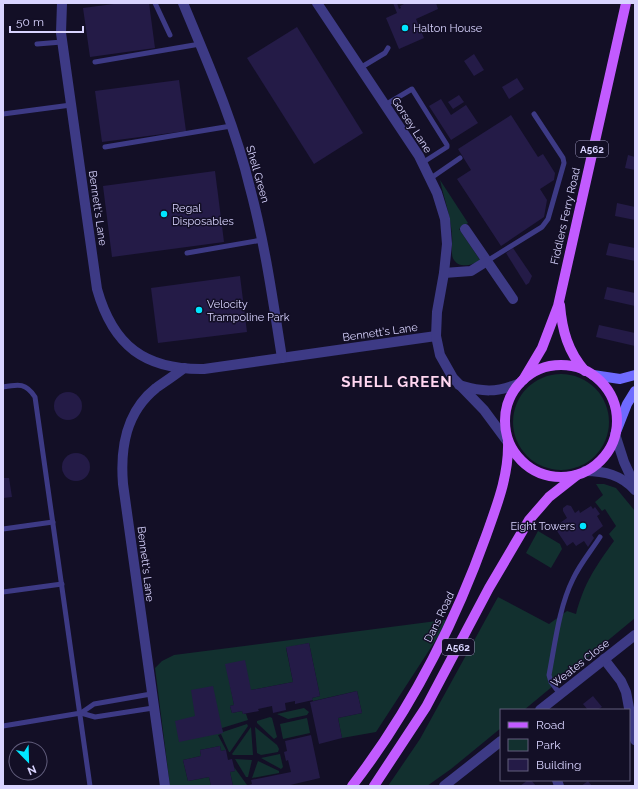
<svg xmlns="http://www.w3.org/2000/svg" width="638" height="789" viewBox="0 0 638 789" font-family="Raleway,sans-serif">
<rect width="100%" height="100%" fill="#130f26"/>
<g fill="#12302f">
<path d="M440,180L468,223L459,229L480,260C473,265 460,269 454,260C450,255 453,243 452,236C451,216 444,199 440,180Z"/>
<circle cx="561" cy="422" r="48"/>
<path d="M596,484H604L616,488L635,511V618L524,710H501V728L451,769L427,786H388L420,739L498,597L549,624L567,611L576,614C584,583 596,566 614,541L609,534L616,526L605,509L602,511L595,502L603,495Z"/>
<path d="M538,531L560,544L562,549L551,568L526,553Z"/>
<path d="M452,619L441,632L376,732L342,738L338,718L362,713L357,691L313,701L312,698L320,696L309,643L286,648L293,682L251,690L226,664L234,705L230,706L232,713L242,711L243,714H246L248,720L222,728L223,732L247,724L248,726L230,752H229L221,734L218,735L226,750L221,751L220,746L200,750L201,756L183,760L188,781L209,777L211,786H170L155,668L162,661L174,655Z"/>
<path d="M304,708L309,712L307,715L288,719L277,714Z"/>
<path d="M270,717L272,718L277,737L274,739L257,723V721Z"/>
<path d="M307,718L310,733L283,739L280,724Z"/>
<path d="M251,727L253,755H233L232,754Z"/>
<path d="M255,727L277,745L279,749L278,752L261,755L257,753Z"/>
<path d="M280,754L283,767L281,769L261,758Z"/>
<path d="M235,759L252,760L248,777H246Z"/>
<path d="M258,761L279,771V773L252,778Z"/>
<path d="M234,767L247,785L233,786L230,772L235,771Z"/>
</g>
<g fill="#241b47">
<path d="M121,3H149L155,48L90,57L83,8Z"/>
<path d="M393,3H397L399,9L401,8L400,6L406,3H436L438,9L416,19L424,38L399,49L386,18L397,13Z"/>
<path d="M297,27L363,133L314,164L247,58Z"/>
<path d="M474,54L484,70L474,76L464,61Z"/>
<path d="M517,78L524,89L509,99L502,87Z"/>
<path d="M179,80L186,131L102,142L95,91Z"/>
<path d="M459,95L464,102L453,109L448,102Z"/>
<path d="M441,99L451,115L466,105L478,123L451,140L429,106Z"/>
<path d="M511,115L538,157L543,154L555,173L554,180L540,189L547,200L544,217L501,246L457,179L471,170L458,149Z"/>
<path d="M628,155L635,157V170L625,168Z"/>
<path d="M215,171L224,242L112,257L103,186Z"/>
<path d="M617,203L635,207V220L615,216Z"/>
<path d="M609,243L635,248V261L606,255Z"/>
<path d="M513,248L532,276L529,283L526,285L506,253Z"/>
<path d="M240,276L247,332L158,343L151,288Z"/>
<path d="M607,287L635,293V306L604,299Z"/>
<path d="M599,325L635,333V346L596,337Z"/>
<circle cx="68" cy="406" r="14"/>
<circle cx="76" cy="467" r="14"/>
<path d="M3,478H9L12,497L3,498Z"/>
<path d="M567,505L571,506L575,513L579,510L580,513L591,506L593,509L595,507L600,514L597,516L603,526L594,533L592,535L594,538L588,547L584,541L576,546L573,542L567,546L557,531L563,527L560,523L567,518L563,511V508Z"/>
<path d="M309,643L320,696L312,698L313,700L295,704V701L285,703L286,710L273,713L272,706L258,709L259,711L243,714L242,711L232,713L230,706L234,705L225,664L245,660L251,690L293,682L286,647Z"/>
<path d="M213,686L223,733L179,742L175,721L195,716L191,690Z"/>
<path d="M357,691L362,713L338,718L342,738L319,744L310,702Z"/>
<path d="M593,696L602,707L597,710H588L583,704Z"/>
<path d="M311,735L320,778L286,786H246L252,784L251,780L291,772L288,760L286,761L284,752L287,751L285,741Z"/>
<path d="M220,746L221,751L226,750L228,760L232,759L235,771L230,772L233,786H211L209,777L188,781L183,760L201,756L200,750Z"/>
<path d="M528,780H531L536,786H520Z"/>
<path d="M588,781L592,786H581Z"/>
</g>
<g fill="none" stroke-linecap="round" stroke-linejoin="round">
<g stroke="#3d3a85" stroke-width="5">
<path d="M155,3L170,35"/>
<path d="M37,44L62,42"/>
<path d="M95,62L200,44"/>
<path d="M360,68L385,53L388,48"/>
<path d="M385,105L412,89L447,145V147L422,163"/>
<path d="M3,114L71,105"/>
<path d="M105,147L231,126"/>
<path d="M431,178L460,158"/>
<path d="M187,253L262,240"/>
<path d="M487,261L542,227L548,219L564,163L563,158L534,114"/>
<path d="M3,387C19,384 26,383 35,397L90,786"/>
<path d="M3,529L53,522"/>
<path d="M3,592L62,584"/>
<path d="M560,694L551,682L549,675C555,644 559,607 573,579C580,564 591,551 600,537"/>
<path d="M81,713L95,717L153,708"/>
<path d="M3,726L81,713L94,704L151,694"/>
</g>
<g stroke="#3d3a85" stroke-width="10">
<path d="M62,3L61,33L97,289C113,346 145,370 204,369L436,336"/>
<path d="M183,3C208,63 235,125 250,188C265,244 273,301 282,358"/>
<path d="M465,229L513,299"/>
<path d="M444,273L471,271L487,261"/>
<path d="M604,659L621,681L626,692L635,740"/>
<path d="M557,780L559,786"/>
<path d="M165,786L123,484C120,447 126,412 156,388C166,381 175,375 184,368"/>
</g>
<g stroke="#3d3a85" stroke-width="10">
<path d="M317,3L419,156L437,193L445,219L447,244L444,273L437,312L436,336L440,355L453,378L484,410L507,441"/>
<path d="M459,385C483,392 496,393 520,383"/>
<path d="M615,434L624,462L635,486"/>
<path d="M585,471C605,471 621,475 635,490"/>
<path d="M540,710L635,635"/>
<path d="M444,786L501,741"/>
</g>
<g stroke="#6f6bff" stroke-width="10">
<path d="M593,375L620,379L635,375"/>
<path d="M616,432L627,404L635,391"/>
</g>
<g stroke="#c25bff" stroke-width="10">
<path d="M560,305C562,330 568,352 585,371"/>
<circle cx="561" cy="421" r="56"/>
<path d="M523,380L542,348L558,306L626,3"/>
<path d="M352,786C410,711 454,625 486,536C497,505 509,475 508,442"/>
<path d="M374,786L426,707L489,588L529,520L549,497L577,475"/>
</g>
</g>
<g fill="#00e5ff" stroke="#130f26" stroke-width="1.5">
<circle cx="405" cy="28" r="4"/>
<circle cx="164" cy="214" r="4"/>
<circle cx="199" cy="310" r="4"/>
<circle cx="583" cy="526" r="4"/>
</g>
<g text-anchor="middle" stroke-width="3" stroke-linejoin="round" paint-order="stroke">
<g fill="#130f26" stroke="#9e99be" stroke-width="1">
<rect x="576" y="141" width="32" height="16" rx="3"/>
<rect x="442" y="639" width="32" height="16" rx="3"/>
</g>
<g font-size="10" font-weight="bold" fill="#d9d4ff">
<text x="592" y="153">A562</text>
<text x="458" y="651">A562</text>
</g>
<g font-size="11" fill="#d9d4ff" stroke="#130f26" text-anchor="start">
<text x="413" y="32">Halton House</text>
<text x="172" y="212">Regal<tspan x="172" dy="13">Disposables</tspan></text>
<text x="207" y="308">Velocity<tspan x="207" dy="13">Trampoline Park</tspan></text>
<text x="575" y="530" text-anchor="end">Eight Towers</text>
</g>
<g font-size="11" fill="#d9d4ff" stroke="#130f26">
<text transform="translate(412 125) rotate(57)" y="4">Gorsey Lane</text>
<text transform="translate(258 174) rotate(74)" y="4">Shell Green</text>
<text transform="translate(98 208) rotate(82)" y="4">Bennett's Lane</text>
<text transform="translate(565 216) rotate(-77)" y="4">Fiddlers Ferry Road</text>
<text transform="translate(380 332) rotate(-8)" y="4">Bennett's Lane</text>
<text transform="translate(146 564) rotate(83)" y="4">Bennett's Lane</text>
<text transform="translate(439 617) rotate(-64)" y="4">Dans Road</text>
<text transform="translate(580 663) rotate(-38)" y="4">Weates Close</text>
</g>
<g font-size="15" font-weight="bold" letter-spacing="1" fill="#ffd6f0" stroke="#130f26">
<text x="397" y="387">SHELL GREEN</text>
</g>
</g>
<rect width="638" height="789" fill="none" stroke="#d9d4ff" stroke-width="8"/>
<rect x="500" y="709" width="130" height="72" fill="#130f26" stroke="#625e7d"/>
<rect x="508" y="722" width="20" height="6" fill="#c25bff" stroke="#625e7d"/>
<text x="536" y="729" font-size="12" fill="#d9d4ff">Road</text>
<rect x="508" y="739" width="20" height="12" fill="#12302f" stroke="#625e7d"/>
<text x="536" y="749" font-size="12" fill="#d9d4ff">Park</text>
<rect x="508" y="759" width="20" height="12" fill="#241b47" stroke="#625e7d"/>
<text x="536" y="769" font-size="12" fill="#d9d4ff">Building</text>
<g transform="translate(28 761) rotate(157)"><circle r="19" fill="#130f26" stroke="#625e7d"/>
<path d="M0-3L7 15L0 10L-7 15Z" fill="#00e5ff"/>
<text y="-6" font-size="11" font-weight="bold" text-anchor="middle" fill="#d9d4ff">N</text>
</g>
<path d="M10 26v6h73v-6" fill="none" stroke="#d9d4ff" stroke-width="2"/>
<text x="16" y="26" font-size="12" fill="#d9d4ff" stroke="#130f26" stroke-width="3" paint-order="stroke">50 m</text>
</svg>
